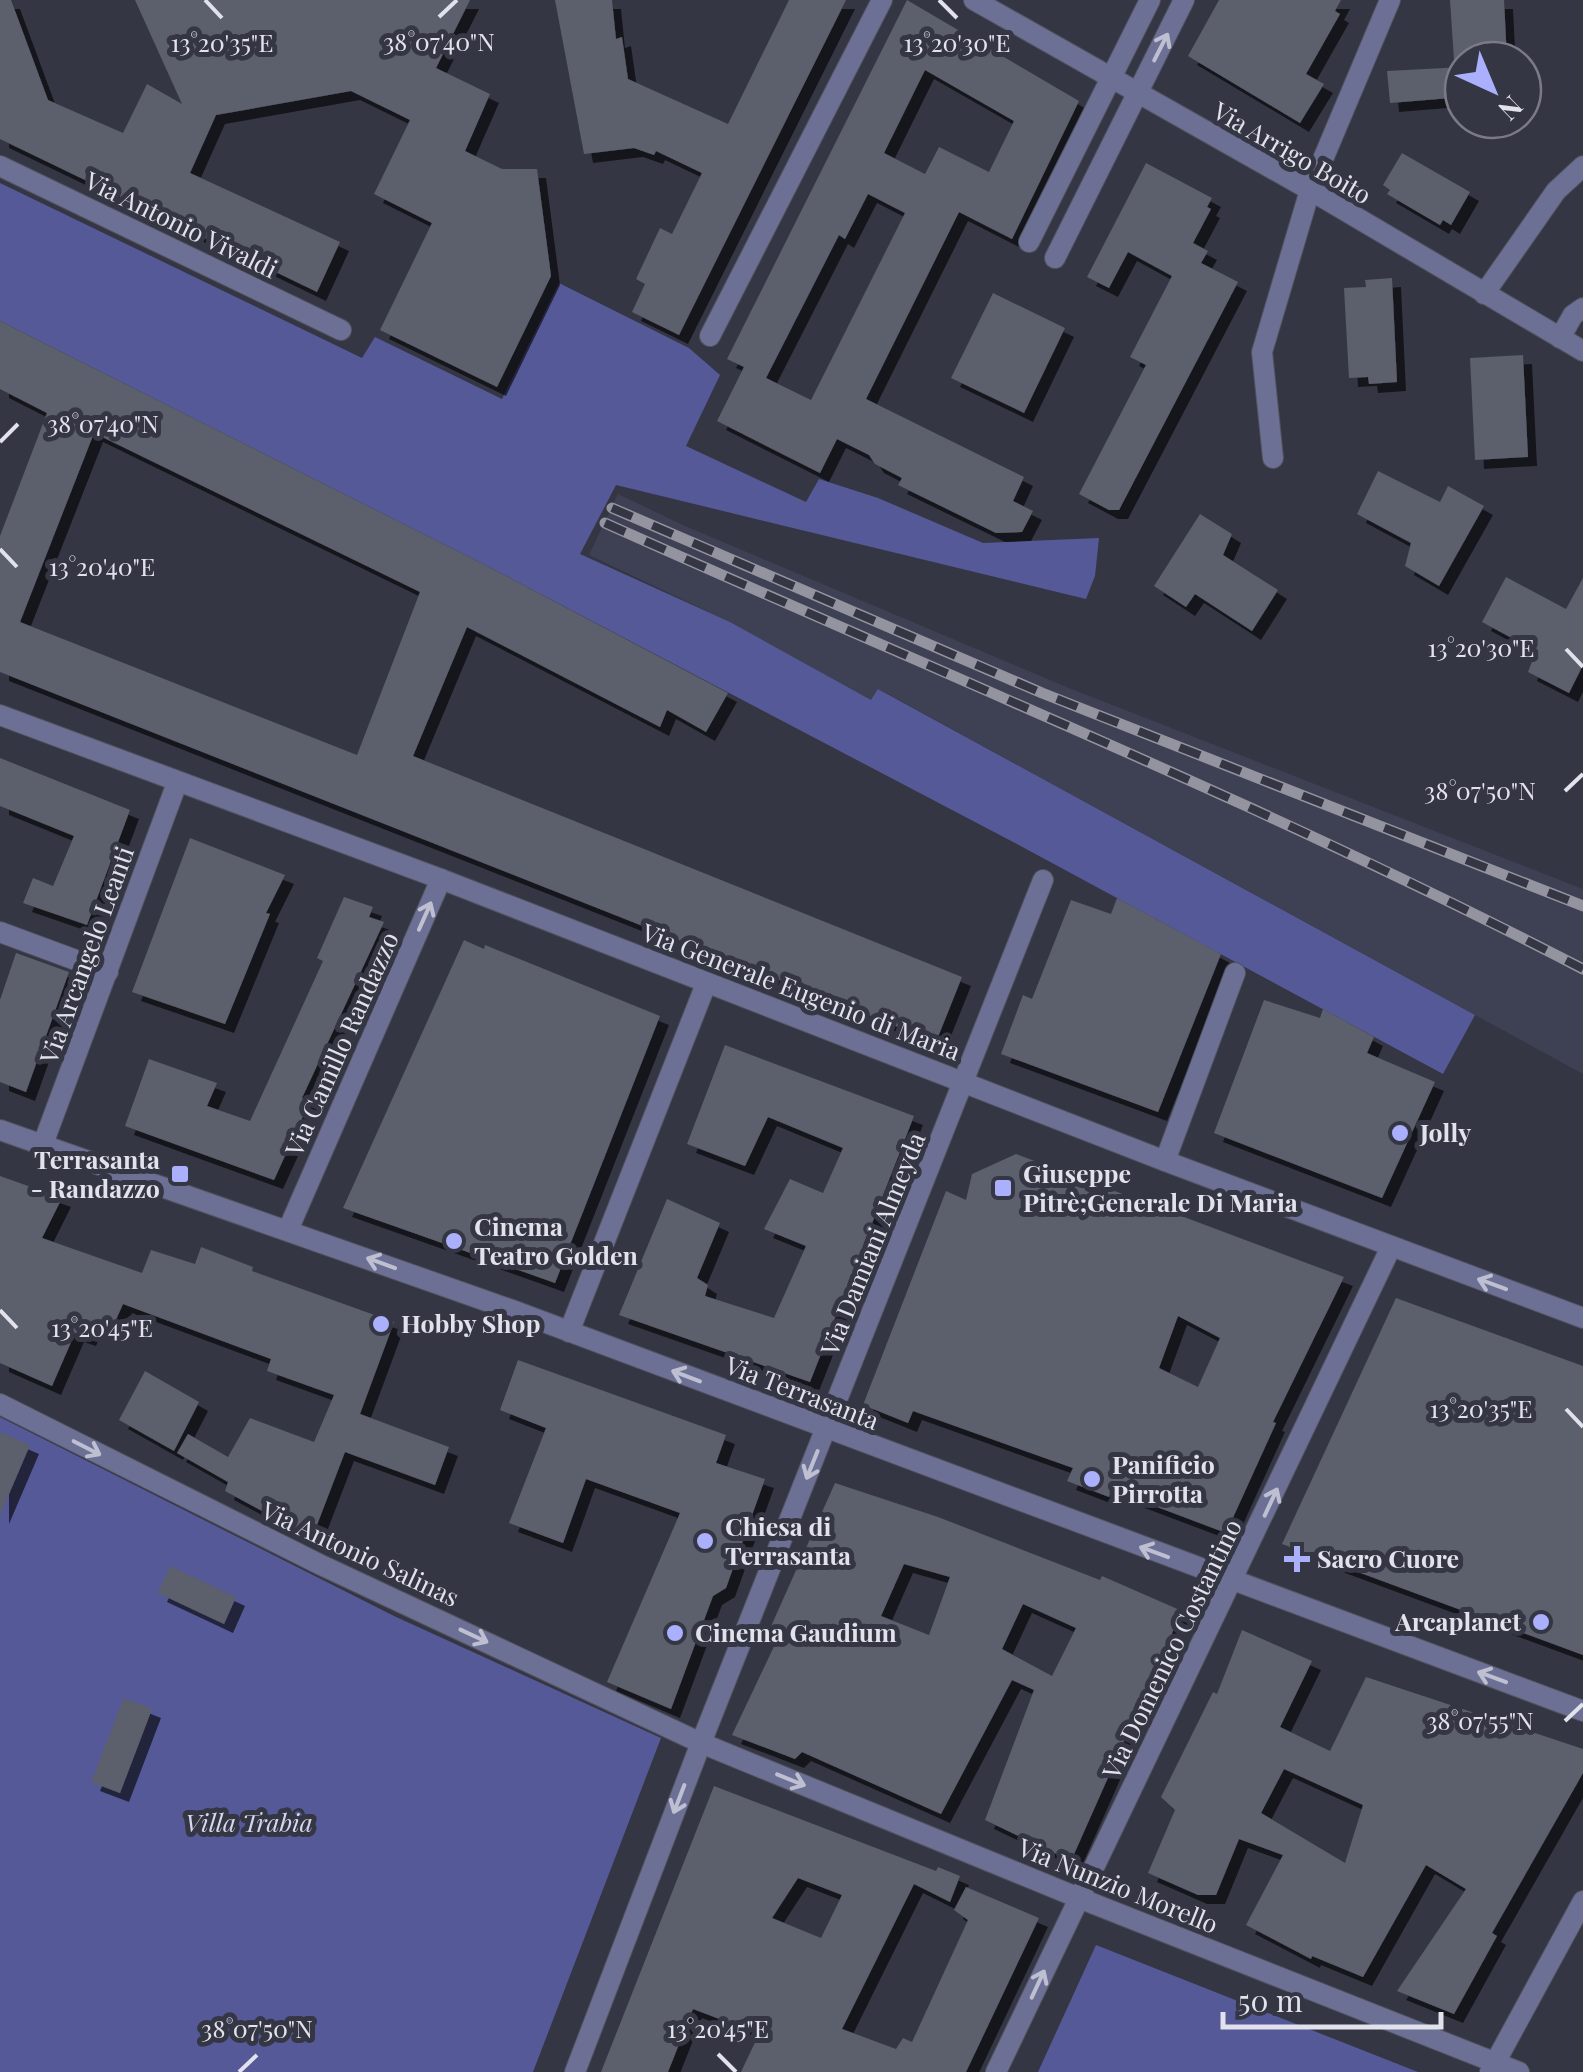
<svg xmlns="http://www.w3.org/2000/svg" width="1583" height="2072" viewBox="0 0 1583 2072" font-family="'Playfair Display',serif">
<defs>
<filter id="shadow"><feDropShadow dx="9" dy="9" stdDeviation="0" flood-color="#0009"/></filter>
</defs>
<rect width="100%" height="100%" fill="#353643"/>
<path fill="#3e4053" d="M618,494L685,526L1069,688L1583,889V1074L879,689L872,701L730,622L589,555Z"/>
<g fill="#565997">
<path d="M0,183L362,358L375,337L502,399L559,283L689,348L720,375L686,446L806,502L819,479L878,498L983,543L1099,538L1095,576L1086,599L616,485L580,554L730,622L871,700L878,689L1475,1015L1443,1074L1015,843L489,567L0,321Z"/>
<path d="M0,1417L394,1616L661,1738L533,2072H0Z"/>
<path d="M1096,1945L1418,2072H1038Z"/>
</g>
<g fill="#5c5e6c" fill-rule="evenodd" filter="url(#shadow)">
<path d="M0,0H11L48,100L123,133L147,84L182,104L135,0H470L436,68L490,94L465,151L502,169H537L551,276L497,387L380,330L432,223L374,194L410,120L351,91L216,115L190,173L340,242L317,292L0,139Z"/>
<path d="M555,0H612L616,39L622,37L628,79L728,124L789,0H846L679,335L632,312L645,284L636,279L660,228L672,234L702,173L656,151L654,155L634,148L584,154Z"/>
<path d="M907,0L1079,101L1012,239L959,212L866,399L1024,477L1013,501L1033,511L1022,532L996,533L898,485L902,478L875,464L869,455L837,439L820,473L717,421L744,367L727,359ZM925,70L1014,121L989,172L939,147L925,174L884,153ZM868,194L905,213L811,400L766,378L839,235L845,239Z"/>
<path d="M1219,0H1341L1335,11L1340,14L1306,74L1324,84L1300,123L1188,56Z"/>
<path d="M1450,0H1504L1507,60H1454Z"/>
<path d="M1463,67V97L1390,103L1387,71Z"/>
<path d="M1402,153L1470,192L1451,225L1443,220L1440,225L1387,194L1390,190L1383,185Z"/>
<path d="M1146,163L1212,198L1207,207L1211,209L1193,243L1208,251L1201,263L1238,282L1119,510H1109L1079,494L1146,365L1130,357L1172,276L1128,252L1109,288L1087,277Z"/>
<path d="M1392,278L1397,382L1369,384L1368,377L1349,378L1344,288L1366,287L1365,280Z"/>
<path d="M993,293L1065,328L1024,413L951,378Z"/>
<path d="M0,321L489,567L728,693L706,732L667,710L660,727L467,627L413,756L962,977L936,1042L0,672V536L47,413L0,389ZM94,433L420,592L357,755L20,622Z"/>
<path d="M1523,355L1528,457L1475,460L1470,358Z"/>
<path d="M1378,471L1440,502L1448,486L1484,506L1439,586L1405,566L1411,543L1357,514Z"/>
<path d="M1200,514L1232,534L1223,555L1278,590L1252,631L1195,594L1186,607L1154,586Z"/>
<path d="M1506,577L1566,609L1583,578V665L1569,693L1528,672L1536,651L1482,622Z"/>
<path d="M0,758L130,810L87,925L23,903L33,878L53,886L74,836L0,806Z"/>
<path d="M190,838L285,875L266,913L270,914L225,1024L132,992Z"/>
<path d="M344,897L373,907L369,917L384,922L302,1098L310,1101L274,1180L125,1126L149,1059L217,1083L207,1106L250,1121L323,961L317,958Z"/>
<path d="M1117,898L1221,954L1158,1112L1001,1054L1023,995L1032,999L1071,900L1111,914Z"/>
<path d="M464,940L484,949L485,945L660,1016L555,1283L343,1208Z"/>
<path d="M16,953L69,972L26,1092L0,1082V1000Z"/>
<path d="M1264,1000L1320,1018L1323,1009L1374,1037L1367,1053L1435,1082L1382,1198L1214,1133Z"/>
<path d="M725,1045L914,1116L810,1382L619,1315L667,1199L720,1223L697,1278L708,1285L705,1296L774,1318L806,1246L764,1229L790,1179L823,1193L843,1148L768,1117L745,1166L687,1144Z"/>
<path d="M1016,1154L1344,1277L1273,1422L1276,1423L1226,1533L1112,1490L1109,1497L1067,1481L1073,1468L913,1411L908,1423L863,1405L946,1191L966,1200L972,1174ZM1178,1316L1220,1338L1198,1387L1159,1368Z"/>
<path d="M0,1176L62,1198L42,1238L142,1273L151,1250L195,1264L201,1247L253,1267L252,1271L394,1322L360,1414L449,1447L435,1485L345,1452L312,1538L225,1491L228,1482L177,1453L188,1434L228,1457L250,1418L314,1442L334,1395L267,1371L271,1359L123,1304L111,1331L93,1323L87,1337L75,1333L52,1386L0,1363Z"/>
<path d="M1396,1298L1583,1366V1655L1282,1544Z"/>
<path d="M518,1360L726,1435L716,1463L765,1479L726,1588L713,1596L671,1709L607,1682L680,1513L586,1479L563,1543L509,1523L546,1428L500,1410Z"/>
<path d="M145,1371L199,1402L174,1451L119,1420Z"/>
<path d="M0,1432L30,1445L0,1515Z"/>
<path d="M835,1483L938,1517L1100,1580L1102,1576L1182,1611L1071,1861L985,1820L1034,1690L1012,1680L941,1814L802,1752L795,1759L732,1735L778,1638L768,1633ZM904,1564L950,1577L929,1635L881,1616ZM1023,1604L1076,1628L1052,1676L1002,1649Z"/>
<path d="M170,1566L236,1597L224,1624L158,1593Z"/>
<path d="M1242,1630L1312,1661L1280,1727L1330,1751L1366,1677L1583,1749V1773L1492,1933L1497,1936L1454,2014L1397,1991L1466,1889L1426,1865L1363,1977L1312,1956L1311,1959L1246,1925L1283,1855L1239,1839L1216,1895H1198L1148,1873L1175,1810L1161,1797L1213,1692L1217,1694ZM1284,1769L1363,1805L1345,1863L1261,1813Z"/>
<path d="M124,1698L152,1709L120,1793L91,1782Z"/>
<path d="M714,1786L936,1871L938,1867L960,1876L950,1902L914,1884L842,2029L896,2049L903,2038L912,2042L968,1920L954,1910L966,1887L1039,1918L966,2072H741L759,2034L693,2009L668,2072H601ZM798,1878L842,1895L821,1938L772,1918Z"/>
</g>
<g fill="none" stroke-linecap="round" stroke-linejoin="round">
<defs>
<g id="minor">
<path d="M974,0L1310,190L1583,351"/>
<path d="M0,166L341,330"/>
<path d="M1029,242L1150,0"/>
<path d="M1055,258L1184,0"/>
<path d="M1484,294L1556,191L1583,166"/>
<path d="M710,336L882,0"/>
<path d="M1560,338L1573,315L1583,308"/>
<path d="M1273,458L1262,352L1310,190L1390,0"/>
<path d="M0,715L441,879L1165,1161L1583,1318"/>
<path d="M0,932L108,972"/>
<path d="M43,1144L177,783"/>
<path d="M1165,1161L1235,973"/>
<path d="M288,1230L441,879"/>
<path d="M569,1332L706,984"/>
<path d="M0,1404L319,1564L701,1743L1079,1898L1519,2072"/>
<path d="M575,2072L701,1743L1043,880"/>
<path d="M996,2072L1391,1247"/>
</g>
<g id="tertiary">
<path d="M0,1130L512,1310L1583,1711"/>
<path d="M1490,2072L1583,1901"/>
</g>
</defs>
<use href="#minor" stroke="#51525e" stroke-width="22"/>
<use href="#tertiary" stroke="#51525e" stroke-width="22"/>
<use href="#minor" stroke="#6d7095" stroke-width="20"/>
<use href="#tertiary" stroke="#6d7095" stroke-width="20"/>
<defs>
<g id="rail">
<path d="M612,508L1042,693L1583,906"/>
<path d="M605,523C932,670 1265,804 1583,969"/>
</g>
</defs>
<use href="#rail" stroke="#93949f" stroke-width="11"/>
<use href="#rail" stroke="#353643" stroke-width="8" stroke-dasharray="22" stroke-linecap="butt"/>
</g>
<defs><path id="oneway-shaft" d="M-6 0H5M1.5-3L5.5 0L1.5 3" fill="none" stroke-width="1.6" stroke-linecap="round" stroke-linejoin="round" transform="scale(2.5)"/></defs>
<g stroke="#bec0d1">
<use href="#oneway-shaft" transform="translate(1161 47) rotate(-63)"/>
<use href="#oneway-shaft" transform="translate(425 916) rotate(-66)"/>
<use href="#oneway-shaft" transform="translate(381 1263) rotate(-160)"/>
<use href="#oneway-shaft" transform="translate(1492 1284) rotate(-160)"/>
<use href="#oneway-shaft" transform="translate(686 1376) rotate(-159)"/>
<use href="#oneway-shaft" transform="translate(87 1448) rotate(27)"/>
<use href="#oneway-shaft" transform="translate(812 1465) rotate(112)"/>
<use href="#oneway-shaft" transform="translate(1271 1502) rotate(-65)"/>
<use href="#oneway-shaft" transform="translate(1154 1552) rotate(-160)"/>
<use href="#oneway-shaft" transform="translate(474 1636) rotate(25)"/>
<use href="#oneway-shaft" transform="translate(1492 1677) rotate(-160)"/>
<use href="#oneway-shaft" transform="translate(791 1780) rotate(22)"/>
<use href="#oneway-shaft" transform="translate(679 1799) rotate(111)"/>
<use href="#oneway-shaft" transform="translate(1038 1984) rotate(-65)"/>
</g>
<path fill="none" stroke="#e1e2eb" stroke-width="4" d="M205,0L222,18M939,0L957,18M439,17L457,0M0,442L18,424M0,549L17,567M1566,649L1583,667M1565,791L1583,774M0,1310L17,1328M1566,1409L1583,1427M1565,1721L1583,1704M718,2054L736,2072M239,2072L257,2055"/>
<g fill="#aab0fb" stroke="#353643" stroke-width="4">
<circle cx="1400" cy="1133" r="10"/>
<rect x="170" y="1164" width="20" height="20" rx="5"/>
<rect x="993" y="1178" width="20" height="20" rx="5"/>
<circle cx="454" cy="1241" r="10"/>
<circle cx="381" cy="1324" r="10"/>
<circle cx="1092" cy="1479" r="10"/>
<circle cx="705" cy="1541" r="10"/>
<path d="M1292 1544h10v10h10v10h-10v10h-10v-10h-10v-10h10z"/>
<circle cx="1541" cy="1622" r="10"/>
<circle cx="675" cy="1633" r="10"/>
</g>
<g text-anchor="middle" stroke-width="10" stroke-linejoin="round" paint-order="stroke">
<g font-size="25" fill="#e1e2eb" stroke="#353643">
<text transform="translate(1292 153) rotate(30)" y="9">Via Arrigo Boito</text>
<text transform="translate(181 225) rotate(26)" y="9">Via Antonio Vivaldi</text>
<text transform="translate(87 955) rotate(-70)" y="9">Via Arcangelo Leanti</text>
<text transform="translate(801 992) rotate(21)" y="9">Via Generale Eugenio di Maria</text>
<text transform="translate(342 1044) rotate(-66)" y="9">Via Camillo Randazzo</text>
<text transform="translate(873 1244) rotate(-68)" y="9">Via Damiani Almeyda</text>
<text transform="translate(802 1393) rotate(21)" y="9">Via Terrasanta</text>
<text transform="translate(360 1554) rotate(25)" y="9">Via Antonio Salinas</text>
<text transform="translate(1172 1649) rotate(-64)" y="9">Via Domenico Costantino</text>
<text transform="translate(1118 1886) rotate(22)" y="9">Via Nunzio Morello</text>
</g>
<g font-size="25" font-weight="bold" fill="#e1e2eb" stroke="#353643" text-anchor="start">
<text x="1420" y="1142">Jolly</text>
<text x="160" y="1169" text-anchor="end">Terrasanta<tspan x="160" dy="29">- Randazzo</tspan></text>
<text x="1023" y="1183">Giuseppe<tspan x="1023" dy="29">Pitrè;Generale Di Maria</tspan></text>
<text x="474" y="1236">Cinema<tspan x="474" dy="29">Teatro Golden</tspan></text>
<text x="401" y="1333">Hobby Shop</text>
<text x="1112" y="1474">Panificio<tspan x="1112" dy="29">Pirrotta</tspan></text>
<text x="725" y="1536">Chiesa di<tspan x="725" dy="29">Terrasanta</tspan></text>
<text x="1317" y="1568">Sacro Cuore</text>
<text x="1521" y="1631" text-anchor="end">Arcaplanet</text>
<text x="695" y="1642">Cinema Gaudium</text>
</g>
<g font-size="25" font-style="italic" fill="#d4d7ee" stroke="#353643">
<text x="249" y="1832">Villa Trabia</text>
</g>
</g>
<g font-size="25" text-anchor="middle" fill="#e1e2eb" stroke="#353643" stroke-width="10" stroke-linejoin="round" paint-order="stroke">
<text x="439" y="51">38°07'40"N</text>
<text x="222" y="52">13°20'35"E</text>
<text x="957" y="52">13°20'30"E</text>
<text x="103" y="433">38°07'40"N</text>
<text x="102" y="576">13°20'40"E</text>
<text x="1481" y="657">13°20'30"E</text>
<text x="1480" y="800">38°07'50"N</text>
<text x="102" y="1337">13°20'45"E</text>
<text x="1481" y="1418">13°20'35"E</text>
<text x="1480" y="1730">38°07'55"N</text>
<text x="718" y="2038">13°20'45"E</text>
<text x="257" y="2038">38°07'50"N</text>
</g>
<g transform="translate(1493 90) rotate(136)"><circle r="48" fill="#353643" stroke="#7a7b86" stroke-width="2.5"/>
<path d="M0-8L18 38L0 25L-18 38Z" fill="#aab0fb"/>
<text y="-15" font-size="28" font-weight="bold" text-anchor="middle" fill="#e1e2eb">N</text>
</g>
<path d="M1223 2012v15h218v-15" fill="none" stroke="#e1e2eb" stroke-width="5"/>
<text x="1238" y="2012" font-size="30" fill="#e1e2eb" stroke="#353643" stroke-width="8" paint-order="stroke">50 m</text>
</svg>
